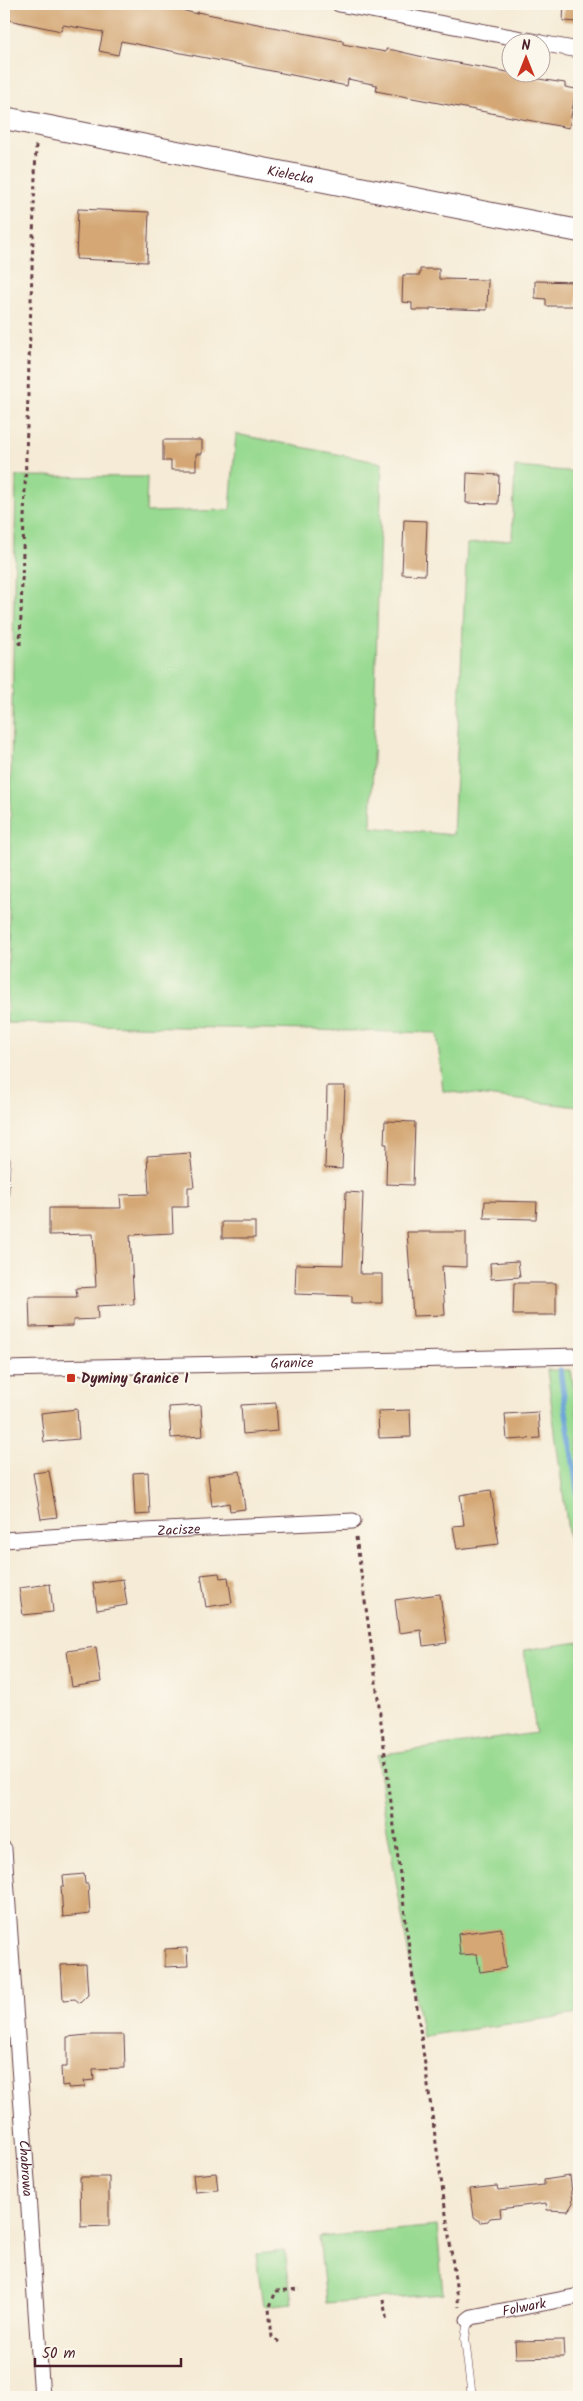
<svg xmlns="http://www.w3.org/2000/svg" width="583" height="2401" viewBox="0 0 583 2401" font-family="Kalam,sans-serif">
<rect width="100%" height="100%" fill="#fbf7ec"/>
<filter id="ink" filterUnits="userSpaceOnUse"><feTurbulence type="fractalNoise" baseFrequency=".02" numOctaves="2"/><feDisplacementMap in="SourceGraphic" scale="10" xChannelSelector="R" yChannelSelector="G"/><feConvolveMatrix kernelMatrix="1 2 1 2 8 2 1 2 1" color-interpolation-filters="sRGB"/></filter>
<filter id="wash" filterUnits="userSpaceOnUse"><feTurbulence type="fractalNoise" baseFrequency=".0096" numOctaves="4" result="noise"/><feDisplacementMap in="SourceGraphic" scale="20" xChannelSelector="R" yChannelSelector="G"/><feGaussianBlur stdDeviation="1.12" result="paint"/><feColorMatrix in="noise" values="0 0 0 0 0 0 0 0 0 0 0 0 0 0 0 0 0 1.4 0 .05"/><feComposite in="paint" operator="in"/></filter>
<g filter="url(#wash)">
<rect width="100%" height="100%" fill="#f5ebd6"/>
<g fill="#98da91" stroke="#717c5e">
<path d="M236,434L382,463L371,827L453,835L467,544L512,539L515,467L579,472V1107L443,1091L437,1033L7,1023L16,476L147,477L146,512L230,510Z"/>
<path d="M547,1370H571L579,1426V1616Z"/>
<path d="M579,1642V2014L431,2035L423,2038L386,1823L377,1755L536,1733L524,1650Z"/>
<path d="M437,2226L443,2294L326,2303L319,2237Z"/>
<path d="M285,2251L292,2303L263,2306L256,2254Z"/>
</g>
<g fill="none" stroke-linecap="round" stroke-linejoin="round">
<path stroke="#6aa2d8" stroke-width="5.5" d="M560,1370L579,1503"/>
</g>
<g id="blocks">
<g fill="#d4a774">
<path d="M4,4H159L197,14V12L343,41V44L369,49L386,52V49L393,50L419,56L513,73L531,80L532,78L565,83V87L576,89L569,128L376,91L377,85L348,79L347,86L121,41L118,55L99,51L103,32L63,25L61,31L4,19Z"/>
<path d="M564,4H579V22L563,21Z"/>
<path d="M78,209L149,212L147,262L76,259Z"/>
<path d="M420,269H439V279L488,280L487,310L430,308V310H412V303L402,302L403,275H420Z"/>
<path d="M535,281L578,282L577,306H546V299L535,298Z"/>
<path d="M163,440H202V454H196V470H171V461H163Z"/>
<path d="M467,473L499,475L498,504L466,503Z"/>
<path d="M404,520L427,521L425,575L402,574Z"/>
<path d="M327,1086H345L342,1169L325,1168Z"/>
<path d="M385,1121L415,1122L413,1185L386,1184L387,1144H384Z"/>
<path d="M190,1153L194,1187H188V1207H172L173,1233L130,1235L134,1304L97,1306L98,1319L73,1320V1326L30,1327L29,1297H77L76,1288L96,1287L93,1234L49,1235V1208H121L120,1195L149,1194L147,1156Z"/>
<path d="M346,1192L363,1193L360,1274H382V1303H352V1296L295,1294L296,1264L343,1265Z"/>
<path d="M485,1201L537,1202L536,1219L484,1218Z"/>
<rect x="222" y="1222" width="33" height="16"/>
<path d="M407,1232H466V1267L442,1266L445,1315L413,1316Z"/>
<path d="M518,1261L520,1277L491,1279L490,1263Z"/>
<path d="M514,1283H556V1315H513Z"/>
<path d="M276,1403L278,1431L243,1434L241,1405Z"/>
<path d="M201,1405L203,1436L171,1438L169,1407Z"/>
<path d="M77,1409L79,1439L44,1442L41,1413Z"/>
<path d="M410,1410L411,1437L379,1438L378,1411Z"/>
<path d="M538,1412L540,1438L507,1440L505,1414Z"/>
<path d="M49,1471L57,1517L41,1519L33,1473Z"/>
<path d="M240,1471L245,1509L230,1511L229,1503L212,1506L208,1476Z"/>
<path d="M148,1472L150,1514L135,1515L133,1473Z"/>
<path d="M491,1490L499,1544L457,1549L453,1526L464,1525L460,1495Z"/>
<path d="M219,1573L220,1578L228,1577L232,1603L206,1607L201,1575Z"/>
<path d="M123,1579L127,1605L97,1610L93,1583Z"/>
<path d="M50,1584L53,1612L23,1615L19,1588Z"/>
<path d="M440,1594L447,1643L423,1646L421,1630L399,1633L395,1600Z"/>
<path d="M96,1647L101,1682L72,1687L67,1651Z"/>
<path d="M84,1874L85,1884H88L90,1914L63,1917L61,1886H64L63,1876Z"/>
<path d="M501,1928L506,1968L480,1972L477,1954L460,1955L458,1934Z"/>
<path d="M187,1948L188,1966L165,1967V1949Z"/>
<path d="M86,1964L88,1995L80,2003L75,1999L63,2000L61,1965Z"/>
<path d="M88,2035H124L125,2068L93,2069L94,2080L84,2081L85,2087L68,2088V2085L62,2086L61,2067H67V2037Z"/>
<path d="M216,2173L218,2190L195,2192L193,2175Z"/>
<path d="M570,2176L573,2203L568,2211L547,2210L546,2203L500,2209L501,2217L490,2218L488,2221L481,2222L474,2217L470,2189L497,2186L498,2190L544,2185V2180Z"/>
<path d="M80,2177H109V2226L81,2227Z"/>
<path d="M563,2340L564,2357L516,2358L515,2341Z"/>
</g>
</g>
</g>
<g filter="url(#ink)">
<use href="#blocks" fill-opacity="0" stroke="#643e45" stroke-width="1"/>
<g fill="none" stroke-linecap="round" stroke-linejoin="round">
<defs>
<g id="lane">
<path d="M4,1211L6,1160"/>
<path d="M468,2320L465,2339L472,2397"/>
</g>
<g id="street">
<path d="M339,4L538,42"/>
<path d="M540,43L579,50"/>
<path id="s1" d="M4,1369L579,1356"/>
<path id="s2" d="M4,1540L124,1532L353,1521"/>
<path id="s3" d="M4,1849L42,2397"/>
<path id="s4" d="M468,2320L472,2317L579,2296"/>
</g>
<g id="secondary">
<path id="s5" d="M4,118L579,231"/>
</g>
</defs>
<use href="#lane" stroke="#643e45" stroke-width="9"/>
<use href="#street" stroke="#643e45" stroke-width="17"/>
<use href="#secondary" stroke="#643e45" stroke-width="24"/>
<g stroke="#643e45" stroke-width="3" stroke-dasharray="4 4" stroke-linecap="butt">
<path d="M20,645L36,145"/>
<path d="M356,1537L373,1658L413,1979L459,2307"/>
<path d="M383,2299L387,2322"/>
<path d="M279,2342L272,2337L269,2309L276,2291L300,2289"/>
</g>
<use href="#lane" stroke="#fff" stroke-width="8"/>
<use href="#street" stroke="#fff" stroke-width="15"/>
<use href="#secondary" stroke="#fff" stroke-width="22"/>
</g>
</g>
<rect fill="#c8321e" stroke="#fbf7ec" stroke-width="2" x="66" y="1373" width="10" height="10" rx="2.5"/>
<g text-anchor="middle" stroke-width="4" stroke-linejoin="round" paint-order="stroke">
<g font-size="14" fill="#4a1f2b" stroke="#fbf7ec">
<text dy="5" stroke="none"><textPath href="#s5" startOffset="292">Kielecka</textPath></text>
<text dy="5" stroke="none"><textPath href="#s1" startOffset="288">Granice</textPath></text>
<text dy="5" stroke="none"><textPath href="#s2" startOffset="175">Zacisze</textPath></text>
<text dy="5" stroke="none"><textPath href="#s3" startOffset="320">Chabrowa</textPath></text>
<text dy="5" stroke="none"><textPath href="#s4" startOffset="58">Folwark</textPath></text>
</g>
<g font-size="14" font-weight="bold" fill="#4a1f2b" stroke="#fbf7ec" text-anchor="start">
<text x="81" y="1383">Dyminy Granice I</text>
</g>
</g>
<rect width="583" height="2401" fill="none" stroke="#fbf7ec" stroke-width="20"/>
<g transform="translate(526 58)"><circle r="24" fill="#fbf7ec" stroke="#b4a19f"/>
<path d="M0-4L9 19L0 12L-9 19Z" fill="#c8321e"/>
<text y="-8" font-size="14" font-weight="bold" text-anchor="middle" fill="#4a1f2b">N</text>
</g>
<path d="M35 2358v8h146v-8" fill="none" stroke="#4a1f2b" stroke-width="2.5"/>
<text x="42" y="2358" font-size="15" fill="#4a1f2b" stroke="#fbf7ec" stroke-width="4" paint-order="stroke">50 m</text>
</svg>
